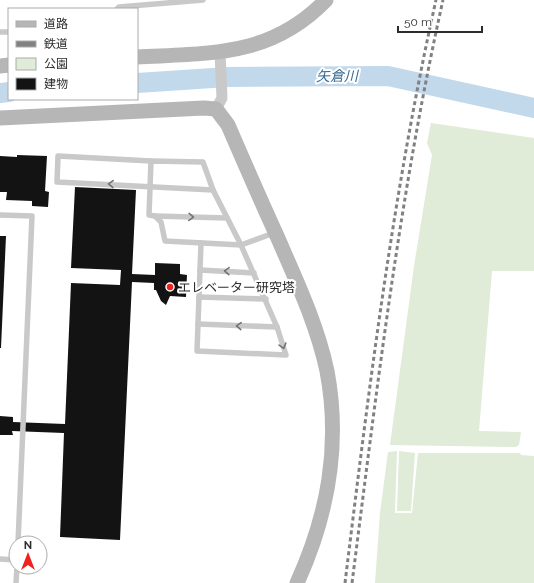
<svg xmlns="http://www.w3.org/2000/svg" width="534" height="583" viewBox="0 0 534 583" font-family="Raleway,'Noto Sans JP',sans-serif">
<rect width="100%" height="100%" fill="#fff"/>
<g fill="#e0ebd8">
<path d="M431,123L534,138V275V271H492L479,431L521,432L519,445L516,447L390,445L414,266L432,155L427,143Z"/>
<path d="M397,451L395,513H412L418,453H520L521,455L534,456V583H375L380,513L388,452Z"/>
<path d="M399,451L415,453L411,511H397Z"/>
</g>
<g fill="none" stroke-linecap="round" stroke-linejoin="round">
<g stroke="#c2d9ec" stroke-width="20">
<path d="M137,83L228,77L388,76L534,108"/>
<path d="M0,93L9,92"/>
</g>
</g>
<g fill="#131313">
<path d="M17,155L47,156L45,191L49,192L48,207L32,206V201L6,200L7,192H0V156L17,157Z"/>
<path d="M75,187L136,190L132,274L155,275V263L180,264V274L187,275L186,297L170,296L166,305L161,301L156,290H154V283L132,282L120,540L60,537L64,433L12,431L13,435H0V416L13,417V422L65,424L71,283L120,285L121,270L71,268Z"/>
<path d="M0,236H6L1,348H0Z"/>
</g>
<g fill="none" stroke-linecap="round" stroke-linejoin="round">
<g stroke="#c9c9c9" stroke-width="5.5">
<path d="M117,9L119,7L203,0"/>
<path d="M0,32H9"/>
<path d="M151,161L203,162L213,190L241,245L165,241L161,222L155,216L149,215Z"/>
<path d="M151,161L58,156L57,182L213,190"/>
<path d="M0,215L32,216L18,543"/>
<path d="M155,216L227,218"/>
<path d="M201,243L197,351L286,355L277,327L241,245L274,233"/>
<path d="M200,270L254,273"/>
<path d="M199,297L266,299"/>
<path d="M198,324L277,327"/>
<path d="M0,559L16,560"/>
<path d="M16,583L17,567"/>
</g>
<path stroke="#c9c9c9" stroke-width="11" d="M216,109L222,98L220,52"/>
<g stroke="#b6b6b6" stroke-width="15">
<path d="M137,57C211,53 271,57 326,0"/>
<path d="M0,66L9,65"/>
<path d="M0,118L204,108L216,109L228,125C244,162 260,199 277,236C296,280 317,324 327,371C341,446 328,515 297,583"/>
</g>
<g stroke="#818181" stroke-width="3" stroke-dasharray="4 3" stroke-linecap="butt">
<path d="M345,583C369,388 393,192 436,0"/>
<path d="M352,583C377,388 400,192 443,0"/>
</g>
</g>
<defs><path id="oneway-chevron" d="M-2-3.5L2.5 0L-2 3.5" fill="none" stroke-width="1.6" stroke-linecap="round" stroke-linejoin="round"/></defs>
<g stroke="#737373">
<use href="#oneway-chevron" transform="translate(111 184) rotate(-178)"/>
<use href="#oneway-chevron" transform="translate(191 217) rotate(2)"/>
<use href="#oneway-chevron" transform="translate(227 271) rotate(-177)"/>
<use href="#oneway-chevron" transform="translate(239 326) rotate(-177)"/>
<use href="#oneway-chevron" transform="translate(283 346) rotate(74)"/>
</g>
<circle fill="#ef2222" stroke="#fff" stroke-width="1.5" cx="170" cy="287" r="4"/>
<g text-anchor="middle" stroke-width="4" stroke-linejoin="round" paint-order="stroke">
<g font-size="13" fill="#2c2c2c" stroke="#fff" text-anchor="start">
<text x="178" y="292">エレベーター研究塔</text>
</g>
<g font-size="14" font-style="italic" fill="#366791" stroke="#fff">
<text transform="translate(337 76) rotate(-1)" y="5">矢倉川</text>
</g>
</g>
<rect x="8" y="8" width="130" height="92" fill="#ffffff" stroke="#ababab"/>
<rect x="16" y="21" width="20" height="6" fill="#b6b6b6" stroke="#ababab"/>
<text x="44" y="28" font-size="12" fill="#2c2c2c">道路</text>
<rect x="16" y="41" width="20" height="6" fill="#818181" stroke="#ababab"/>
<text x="44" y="48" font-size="12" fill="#2c2c2c">鉄道</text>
<rect x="16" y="58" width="20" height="12" fill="#e0ebd8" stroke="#ababab"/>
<text x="44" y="68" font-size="12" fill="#2c2c2c">公園</text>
<rect x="16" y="78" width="20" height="12" fill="#131313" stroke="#ababab"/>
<text x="44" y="88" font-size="12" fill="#2c2c2c">建物</text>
<g transform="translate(28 555)"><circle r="19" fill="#ffffff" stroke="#ababab"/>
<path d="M0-3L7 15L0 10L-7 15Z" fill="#ef2222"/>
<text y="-6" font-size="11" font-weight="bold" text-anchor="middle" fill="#2c2c2c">N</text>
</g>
<path d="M398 26v6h84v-6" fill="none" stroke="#2c2c2c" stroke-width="2"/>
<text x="404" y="26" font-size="12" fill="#2c2c2c" stroke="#ffffff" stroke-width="3" paint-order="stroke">50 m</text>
</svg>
